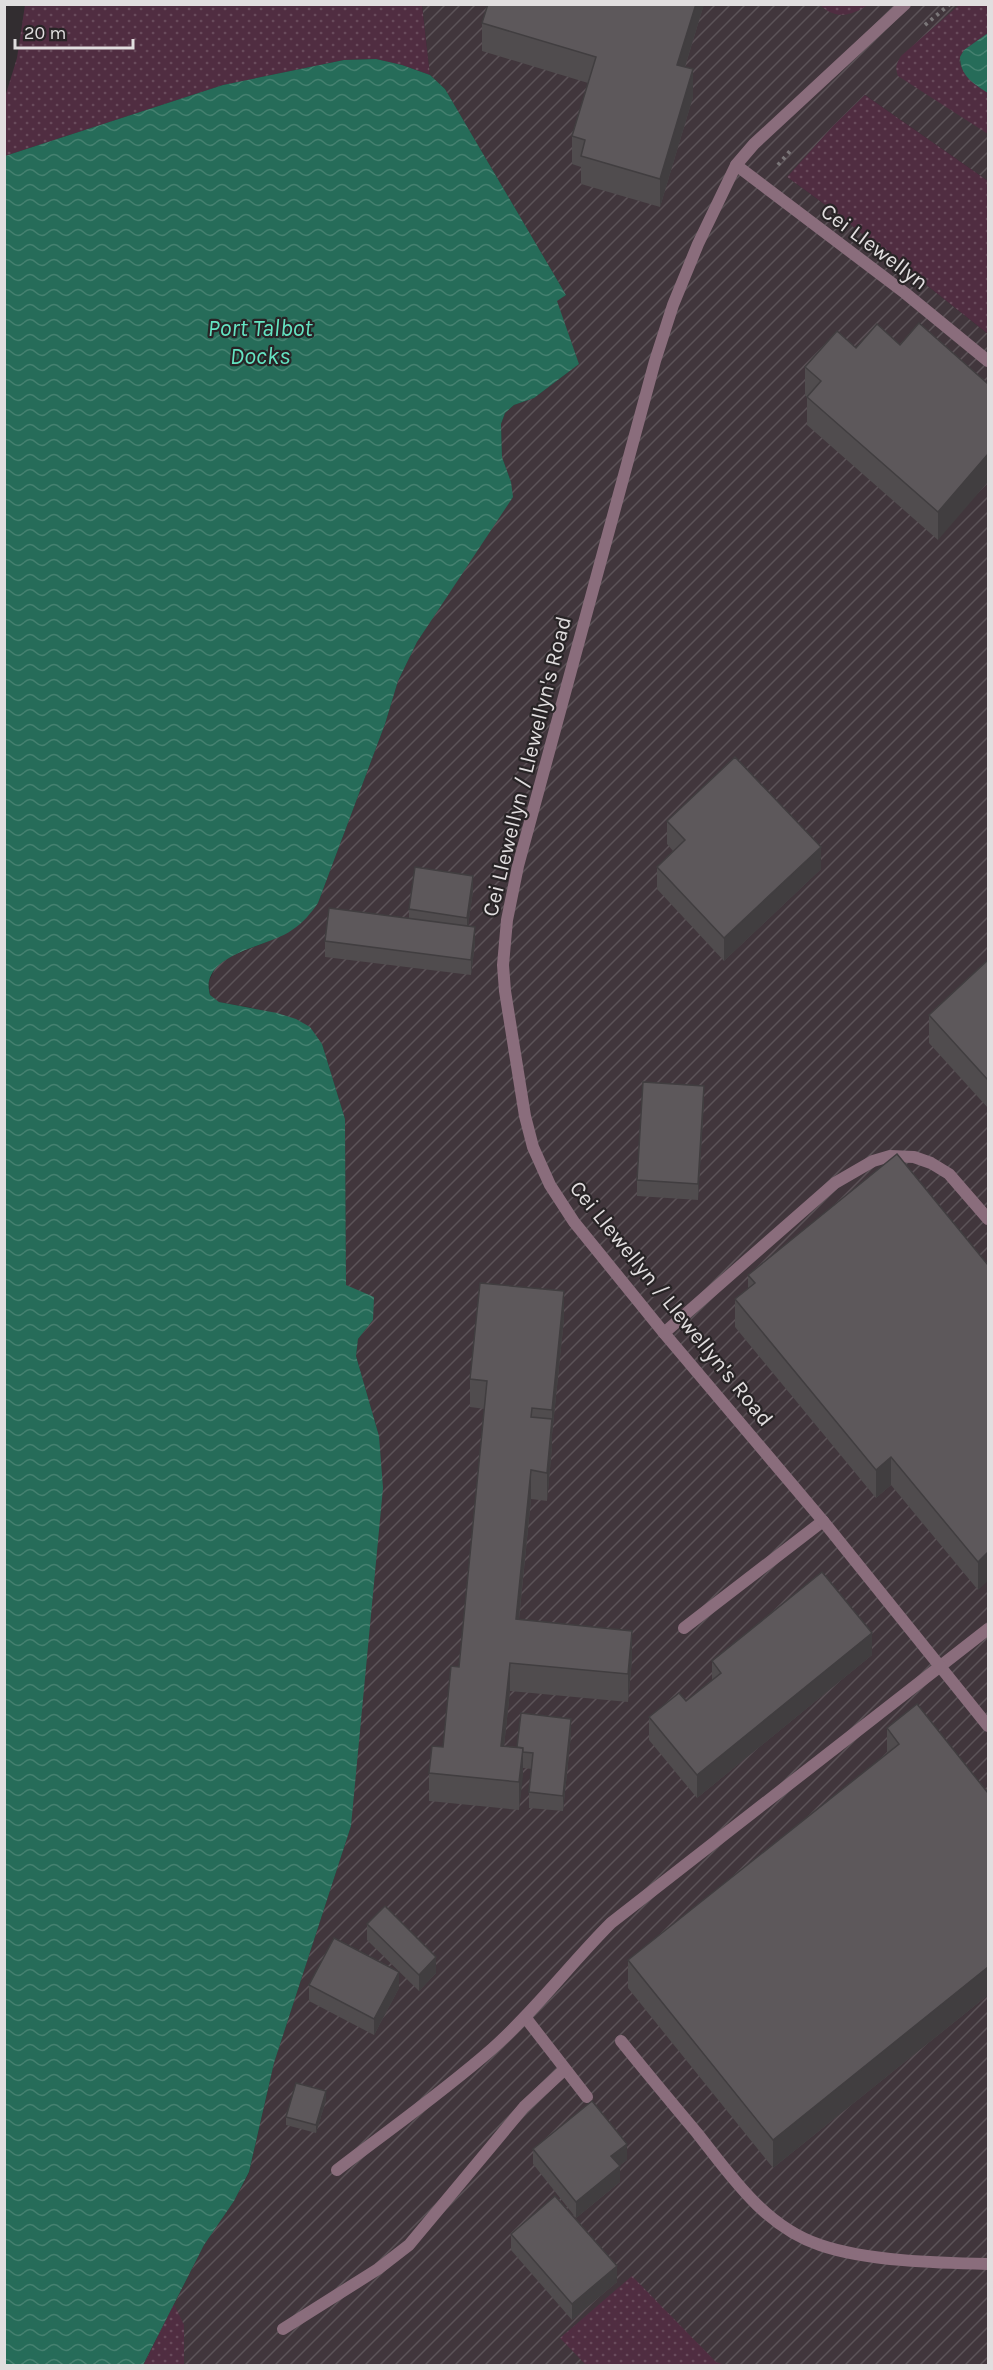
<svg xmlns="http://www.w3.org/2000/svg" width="993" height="2370" viewBox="0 0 993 2370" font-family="Karla,sans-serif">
<defs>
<pattern id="industrial-furrows" width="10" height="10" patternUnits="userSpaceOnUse" patternTransform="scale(1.5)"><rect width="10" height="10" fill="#41363c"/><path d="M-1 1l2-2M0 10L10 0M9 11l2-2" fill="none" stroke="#5c5358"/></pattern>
<pattern id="grass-dots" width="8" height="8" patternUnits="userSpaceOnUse" patternTransform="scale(1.5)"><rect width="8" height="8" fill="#502d41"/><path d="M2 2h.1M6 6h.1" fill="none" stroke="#694b5c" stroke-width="1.8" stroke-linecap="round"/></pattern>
<pattern id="water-waves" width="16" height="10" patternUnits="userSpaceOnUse" patternTransform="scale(1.5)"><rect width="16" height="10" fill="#266c59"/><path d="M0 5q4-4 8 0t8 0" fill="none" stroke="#458170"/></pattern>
</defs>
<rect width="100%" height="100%" fill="#322d30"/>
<path fill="url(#industrial-furrows)" d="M422,5H988V181L865,95L787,177L831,209L988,334V2365L143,2366L204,2245L234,2201L249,2173L274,2063L351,1826L379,1436L356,1356L358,1339L373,1320L346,1285L345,1119L322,1044L254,1008L218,1002L210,995L209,981L217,965L232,956L269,941L318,903L385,724L398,681L417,642L482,541L511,482L502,457L501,424L505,413L514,405L534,398L579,364L556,301L566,295L445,89L430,75Z"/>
<g fill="url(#grass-dots)">
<path d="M25,5H422L430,75L402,65L376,59L344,60L223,85L5,156V97L17,58Z"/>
<path d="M820,5H868C851,16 836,20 820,5Z"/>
<path d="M959,5H988V33C981,39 968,46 962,53C951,68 978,86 988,93V134L898,76C895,68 896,64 901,56Z"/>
<path d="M865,95L988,181V334L831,209L787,177L834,125Z"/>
<path d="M632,2276L716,2362L725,2365H586L560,2338Z"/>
<path d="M174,2304L184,2325V2365L143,2366Z"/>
</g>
<g fill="url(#water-waves)">
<path d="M988,33V93C973,83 961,77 960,57L964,50Z"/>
<path d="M376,59L402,65L430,75L445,89L566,295L557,301L579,364L534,398L514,405L505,413L501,424L502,457L511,482L513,497L417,642L398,681L385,724L318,903C311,913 303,923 292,930C270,946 216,951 209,981C208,985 209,991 210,995L219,1002L277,1013L296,1019L310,1027L322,1044L345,1119L346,1285L374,1297L373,1320L358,1339L356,1356L379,1436L383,1488L351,1826L274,2063L249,2172L234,2201L204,2245L143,2365H5V156L223,85L344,60Z"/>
</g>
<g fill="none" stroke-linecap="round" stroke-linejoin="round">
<g stroke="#7a7678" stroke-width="4" stroke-dasharray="3 4.5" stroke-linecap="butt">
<path d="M925,25L950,4"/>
<path d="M778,165L791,150"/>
</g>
<g stroke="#8a6d7c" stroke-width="12">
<path d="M736,165L905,293L988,361"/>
<path d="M664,1333L835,1183L873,1161L890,1156L914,1157L931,1163L949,1174L988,1219"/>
<path d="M684,1628L823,1521"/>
<path d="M525,2017L587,2097"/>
<path d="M621,2041C646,2072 671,2102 697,2133C731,2176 765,2227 820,2245C866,2261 939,2263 988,2264"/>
<path d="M337,2170C389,2130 443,2092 492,2049C535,2011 570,1964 611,1923L988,1629"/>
<path d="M283,2329L378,2269L409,2245L524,2107L565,2069"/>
</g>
<path stroke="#8a6d7c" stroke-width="12" d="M905,4L754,144L736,165L698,244L673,305L655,361L518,866L507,920L503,965L505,991L525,1116L533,1147L550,1185L574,1222L664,1333L823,1521L988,1726"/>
</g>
<g fill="#504c4e">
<path d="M488,4H704L685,67L693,97L660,207L581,184V167L572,164V136L588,83L482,51V23Z"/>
<path d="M900,345L988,384L938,540L807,425V397L805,395V367L856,348Z"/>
<path d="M667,821L821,869L724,961L657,889V867L673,851L667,844Z"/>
<path d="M473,891L468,926L475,943L471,975L325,957V941L409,918V909Z"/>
<path d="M988,960V1108L929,1043V1015Z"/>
<path d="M704,1101L698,1200L637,1196V1180Z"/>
<path d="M988,1265L978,1590L891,1485L876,1498L735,1327V1299L748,1289V1275Z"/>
<path d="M564,1319L552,1435V1447L547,1501L531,1499L519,1620L632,1659L628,1702L510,1691L504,1746L517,1747L571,1735L563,1811L529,1808V1792L532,1769L523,1768L519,1810L429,1801V1773L443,1747L459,1667L485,1409L470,1407V1379Z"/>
<path d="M872,1655L697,1798L649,1740V1717L686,1701L712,1680V1661Z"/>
<path d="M887,1728L988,1793V1995L773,2168L628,1988V1960L887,1754Z"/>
<path d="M367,1924L436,1973L419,1991L367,1940Z"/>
<path d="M309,1985L399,1988L374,2035L309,2001Z"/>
<path d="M326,2100L316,2133L286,2125V2117Z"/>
<path d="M533,2149L627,2160L619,2166L620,2182L576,2218L533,2164Z"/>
<path d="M511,2234L617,2282L572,2320L511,2250Z"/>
</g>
<g fill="#413e40">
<path d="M696,4H704L677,93V65Z"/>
<path d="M693,69V97L660,207V179Z"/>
<path d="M988,454V482L938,540V512Z"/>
<path d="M821,847V869L724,961V938Z"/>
<path d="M473,876V891L467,934V918Z"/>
<path d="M475,927V943L471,975V960Z"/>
<path d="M704,1086V1101L698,1200V1184Z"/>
<path d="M564,1291V1319L552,1435V1447L547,1501V1473L552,1422V1410Z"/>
<path d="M891,1457V1485L876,1498V1470Z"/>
<path d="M531,1470V1499L516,1647V1619Z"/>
<path d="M988,1552V1581L978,1590V1562Z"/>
<path d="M632,1631V1659L628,1702V1674Z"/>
<path d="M872,1633V1655L697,1798V1775Z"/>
<path d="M510,1663V1691L501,1774V1746Z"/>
<path d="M571,1719V1735L563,1811V1796Z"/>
<path d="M523,1748V1776L519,1810V1782Z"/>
<path d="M436,1957V1973L419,1991V1975Z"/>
<path d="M988,1967V1995L773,2168V2140Z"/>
<path d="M399,1972V1988L374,2035V2019Z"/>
<path d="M326,2091V2100L316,2133V2125Z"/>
<path d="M627,2144V2160L611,2172V2156Z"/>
<path d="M620,2166V2182L576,2218V2202Z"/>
<path d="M617,2266V2282L572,2320V2304Z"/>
</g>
<g fill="#5d585b" stroke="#413e40" stroke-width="1.5">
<path d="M488,4H696L677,65L693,69L660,179L581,156L585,140L572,136L596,57L482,23Z"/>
<path d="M919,323L988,384V454L938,512L807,397L821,381L805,367L837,331L856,348L877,324L900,345Z"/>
<path d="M735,757L821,847L724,938L657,867L685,840L667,821Z"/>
<path d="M415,867L473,876L467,918L409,909Z"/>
<path d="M329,908L475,927L471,960L325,941Z"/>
<path d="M988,960V1080L929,1015Z"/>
<path d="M643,1082L704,1086L698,1184L637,1180Z"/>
<path d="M897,1154L988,1265V1552L978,1562L891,1457L876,1470L735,1299L755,1283L748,1275Z"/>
<path d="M480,1283L564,1291L552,1410L532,1408L531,1417L552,1419L547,1473L531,1470L516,1619L632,1631L628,1674L510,1663L501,1746L523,1748L519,1782L429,1773L432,1746L443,1747L451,1666L459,1667L487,1381L470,1379Z"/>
<path d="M822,1572L872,1633L697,1775L649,1717L679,1693L686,1701L721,1673L712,1661Z"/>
<path d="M917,1704L988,1793V1967L773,2140L628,1960L899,1744L887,1728Z"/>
<path d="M521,1713L571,1719L563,1796L529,1792L533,1753L523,1752V1748L517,1747Z"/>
<path d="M385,1906L436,1957L419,1975L367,1924Z"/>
<path d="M334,1938L399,1972L374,2019L309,1985Z"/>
<path d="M296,2083L326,2091L316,2125L286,2117Z"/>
<path d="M592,2101L627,2144L611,2156L620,2166L576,2202L533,2149Z"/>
<path d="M555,2196L617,2266L572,2304L511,2234Z"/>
</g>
<g text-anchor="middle" stroke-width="4.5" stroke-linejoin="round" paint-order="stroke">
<g font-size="22" fill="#e1dedf" stroke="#282426">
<text transform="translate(875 246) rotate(37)" y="8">Cei Llewellyn</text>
<text transform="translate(526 766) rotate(-76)" y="8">Cei Llewellyn / Llewellyn's Road</text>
<text transform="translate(672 1303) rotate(51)" y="8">Cei Llewellyn / Llewellyn's Road</text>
</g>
<g font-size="24" font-style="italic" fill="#64e4c2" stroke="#282426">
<text x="260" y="336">Port Talbot<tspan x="260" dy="28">Docks</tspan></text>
</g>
</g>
<rect width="993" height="2370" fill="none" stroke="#e1dedf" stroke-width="12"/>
<path d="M15 39v9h118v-9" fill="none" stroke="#e1dedf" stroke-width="3"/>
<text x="24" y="39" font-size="18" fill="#e1dedf" stroke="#282426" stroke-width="4.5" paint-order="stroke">20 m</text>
</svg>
